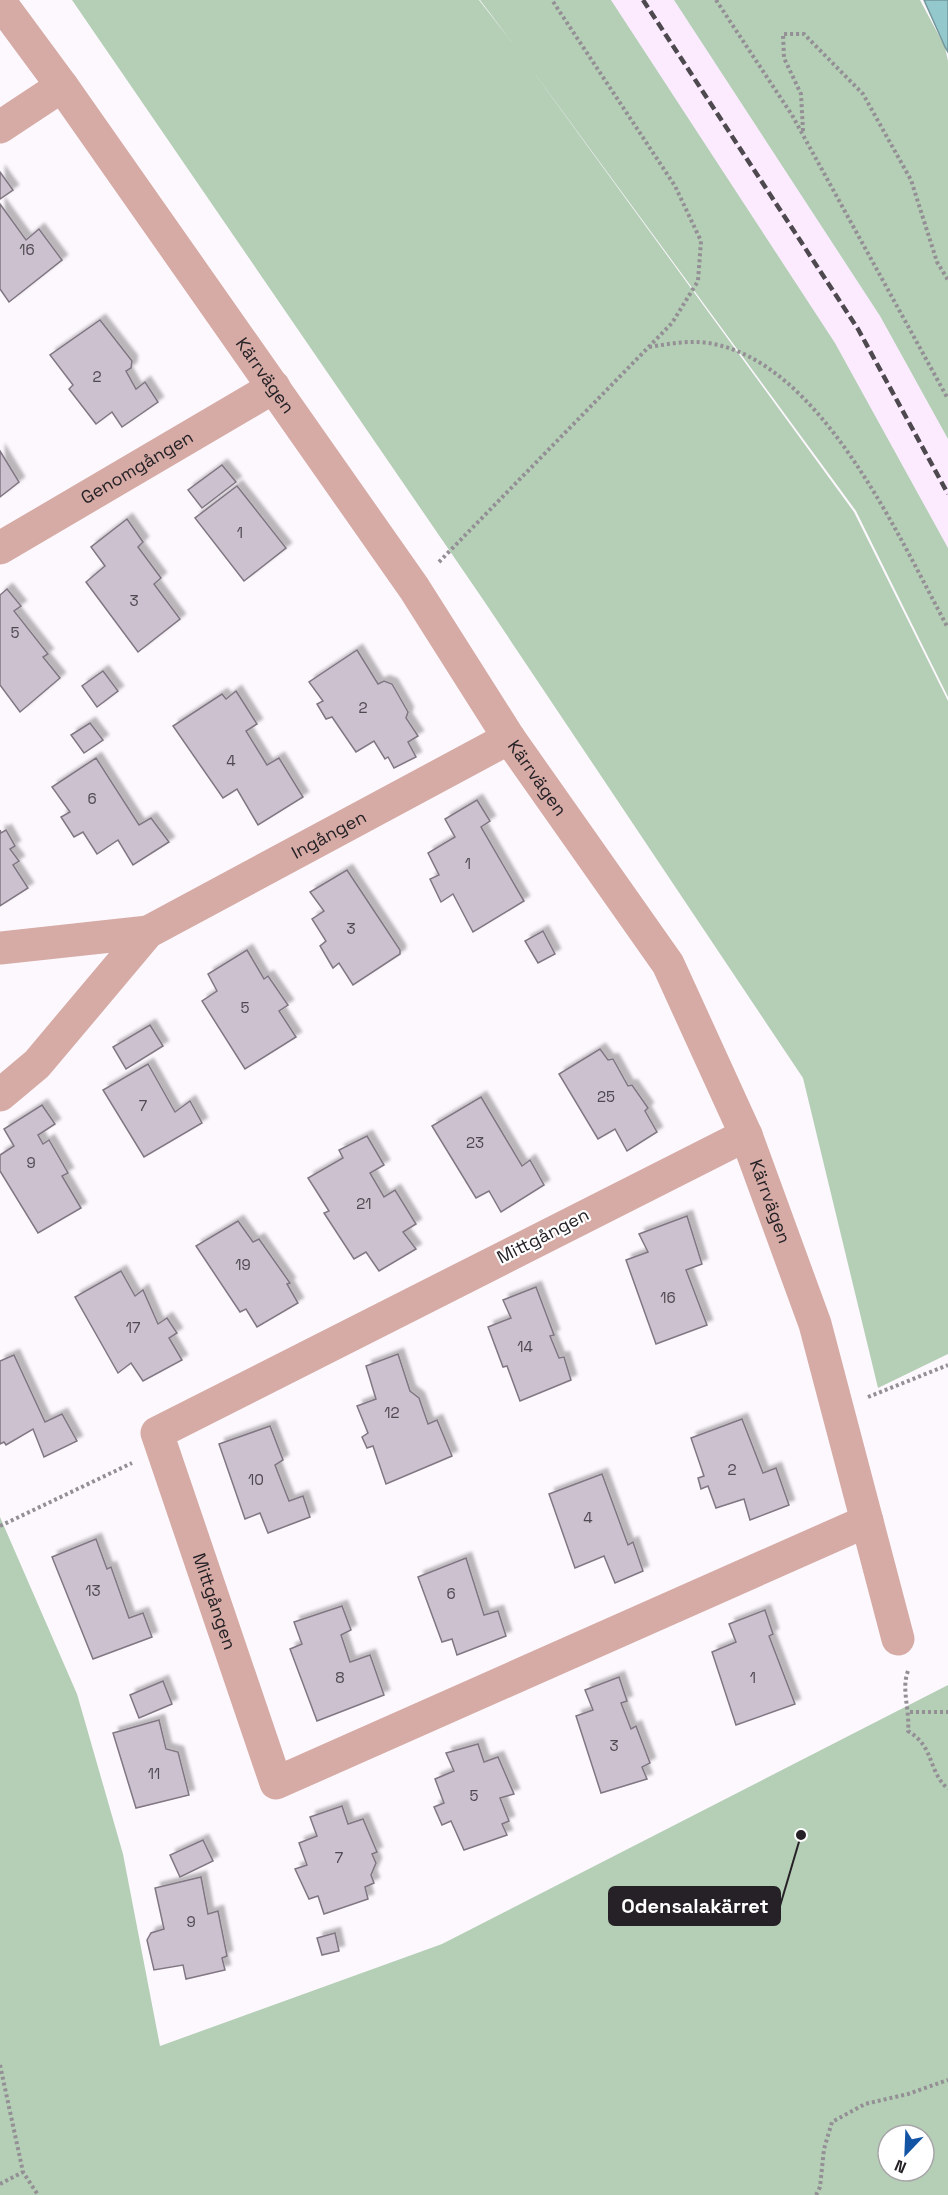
<svg xmlns="http://www.w3.org/2000/svg" width="948" height="2195" viewBox="0 0 948 2195" font-family="'Space Grotesk',sans-serif">
<defs>
<filter id="shadow"><feDropShadow dx="5.5" dy="-5.5" stdDeviation="1.5" flood-color="#0004"/></filter>
</defs>
<rect width="100%" height="100%" fill="#fdf8fe"/>
<path fill="#fcebff" d="M611,0H674L880,316L948,439V548L835,343Z"/>
<g fill="#b5cfb7" fill-rule="evenodd">
<path d="M72,0H479L514,45L480,0H611L835,343L948,548V697L856,511L527,63L854,512L948,701V1354L878,1388L803,1078L482,598Z"/>
<path d="M674,0H920L945,47L948,61V439L880,316Z"/>
<path d="M0,1517L77,1694L123,1854L160,2046L442,1944L948,1685V2195H0ZM888,2135H924V2171H888Z"/>
</g>
<path fill="#93c8cc" stroke="#72969a" stroke-width="1.5" d="M924,0H948V52L945,47Z"/>
<g fill="#cbc1cf" stroke="#807783" stroke-width="1.5" filter="url(#shadow)">
<path d="M0,172L13,190L0,199Z"/>
<path d="M0,204L26,240L39,229L62,260L9,302L0,289Z"/>
<path d="M100,320L132,361L131,368L126,371L136,389L145,382L158,402L122,427L112,412L96,424L69,389L73,385L50,355Z"/>
<path d="M0,451L19,482L0,497Z"/>
<path d="M222,465L236,482L202,508L188,490Z"/>
<path d="M237,486L286,548L244,581L195,518Z"/>
<path d="M127,519L143,542L138,547L161,578L154,584L180,619L138,652L86,582L105,566L91,547Z"/>
<path d="M7,589L21,606L14,611L48,654L43,657L60,678L20,712L0,685V595Z"/>
<path d="M357,650L378,684L384,681L392,684L408,712L406,718L418,736L408,742L416,757L394,768L388,757L385,759L374,741L356,752L332,717L326,719L317,704L323,701L309,682Z"/>
<path d="M103,671L118,691L97,707L82,686Z"/>
<path d="M236,691L257,724L246,731L267,765L279,758L303,797L258,825L237,789L223,798L173,726L222,694L226,699Z"/>
<path d="M90,723L103,740L84,753L71,735Z"/>
<path d="M96,758L139,825L151,818L169,842L133,865L118,840L97,854L83,832L74,837L61,817L70,812L52,787Z"/>
<path d="M477,800L490,821L481,827L524,901L473,932L453,894L441,902L430,879L439,875L428,853L455,837L445,819Z"/>
<path d="M0,830L1,833L6,830L15,846L10,849L19,861L13,865L28,888L0,906Z"/>
<path d="M347,870L400,950V954L353,985L339,963L333,968L320,946L326,941L312,919L324,911L310,892Z"/>
<path d="M543,931L555,954L538,963L525,941Z"/>
<path d="M247,950L264,979L268,976L288,1005L279,1011L296,1037L245,1069L202,1001L217,991L208,974Z"/>
<path d="M150,1025L163,1046L126,1069L113,1047Z"/>
<path d="M600,1049L608,1060L613,1059L628,1086L632,1085L648,1108L645,1111L657,1132L627,1151L615,1129L598,1139L559,1074Z"/>
<path d="M148,1064L175,1112L190,1101L202,1123L144,1157L103,1090Z"/>
<path d="M481,1097L522,1166L530,1160L544,1185L501,1212L489,1191L476,1198L432,1126Z"/>
<path d="M42,1105L55,1124L38,1135L43,1144L49,1140L68,1173L62,1176L81,1208L38,1233L0,1171V1155L14,1146L4,1129Z"/>
<path d="M367,1136L384,1165L370,1173L384,1197L395,1190L416,1224L403,1232L416,1249L379,1271L366,1252L354,1259L324,1213L329,1211L308,1178L343,1158L339,1150Z"/>
<path d="M687,1216L702,1264L686,1270L707,1325L656,1344L626,1260L648,1252L639,1234Z"/>
<path d="M238,1221L253,1242L259,1239L290,1283L287,1284L298,1303L257,1327L246,1309L240,1312L196,1246Z"/>
<path d="M121,1271L135,1296L143,1290L158,1324L167,1318L177,1333L169,1338L182,1360L143,1381L131,1363L118,1373L75,1297Z"/>
<path d="M536,1287L554,1335L550,1336L559,1358L564,1357L571,1380L520,1401L507,1366L503,1367L488,1327L511,1318L503,1300Z"/>
<path d="M398,1354L410,1391L419,1398L428,1424L437,1420L452,1456L386,1484L373,1446L367,1448L362,1437L368,1433L357,1406L376,1399L366,1366Z"/>
<path d="M14,1355L45,1422L62,1414L77,1441L44,1457L33,1429L6,1445L4,1442L0,1444V1361Z"/>
<path d="M742,1419L763,1473L776,1468L789,1505L750,1520L744,1499L716,1508L708,1486L701,1489L698,1478L704,1476L691,1438Z"/>
<path d="M270,1426L283,1460L275,1465L289,1501L303,1496L310,1517L268,1533L260,1513L245,1519L219,1444Z"/>
<path d="M602,1474L628,1545L633,1542L643,1571L615,1583L604,1556L575,1568L549,1494Z"/>
<path d="M96,1539L107,1569L111,1567L129,1618L143,1613L152,1637L93,1659L52,1557Z"/>
<path d="M466,1558L484,1615L498,1611L506,1636L457,1655L452,1639L442,1642L418,1577Z"/>
<path d="M342,1606L351,1630L341,1635L350,1662L370,1655L384,1695L317,1721L290,1649L302,1644L294,1622Z"/>
<path d="M765,1610L773,1634L769,1636L795,1704L736,1725L712,1652L736,1642L729,1624Z"/>
<path d="M619,1677L627,1701L621,1703L631,1729L636,1726L650,1763L642,1767L647,1779L601,1793L576,1716L593,1710L585,1690Z"/>
<path d="M163,1681L172,1704L139,1718L130,1695Z"/>
<path d="M159,1720L166,1749L178,1752L189,1795L136,1808L113,1733Z"/>
<path d="M478,1744L484,1762L498,1757L514,1794L500,1798L509,1821L502,1824L507,1835L464,1850L451,1821L442,1825L434,1807L444,1803L435,1779L454,1771L446,1753Z"/>
<path d="M342,1806L348,1824L363,1819L377,1852L372,1854L376,1863L371,1875L374,1883L365,1887L368,1899L324,1914L318,1896L309,1899L295,1869L307,1865L299,1843L317,1836L310,1817Z"/>
<path d="M203,1840L213,1861L180,1877L170,1855Z"/>
<path d="M201,1877L208,1914L218,1911L227,1956L222,1958L225,1970L186,1979L183,1965L154,1970L147,1940L151,1933L164,1929L155,1888Z"/>
<path d="M335,1933L339,1951L322,1955L317,1938Z"/>
</g>
<g fill="none" stroke-linecap="round" stroke-linejoin="round">
<g stroke="#948f95" stroke-width="4" stroke-dasharray="3 3" stroke-linecap="butt">
<path d="M716,0L792,115L948,399"/>
<path d="M803,131L801,94L784,58L783,34H804L863,94L911,180L937,262L948,280"/>
<path d="M649,347C669,344 688,340 708,343C821,360 899,538 948,628"/>
<path d="M439,562L672,323L698,281L701,241L675,186L552,0"/>
<path d="M868,1397L948,1365"/>
<path d="M0,1526L132,1463"/>
<path d="M908,1671C901,1689 910,1710 908,1731C935,1747 927,1770 948,1789"/>
<path d="M910,1712H948"/>
<path d="M0,2065L23,2172L38,2195"/>
<path d="M0,2184L23,2172"/>
<path d="M816,2195L820,2187L824,2149L832,2122L865,2104L908,2094L948,2080"/>
</g>
<g stroke="#d6aba5" stroke-width="33">
<path id="s1" d="M0,2L62,86L414,588L509,738L668,964L746,1135L815,1324L898,1639"/>
<path d="M0,127L62,86"/>
<path id="s2" d="M0,548L274,387"/>
<path d="M0,948L148,932"/>
<path id="s3" d="M0,1095L37,1064L148,932L509,738"/>
<path id="s4" d="M746,1135L157,1433L276,1783L867,1521"/>
</g>
<path stroke="#4e494f" stroke-width="4.5" stroke-dasharray="9 4.5" stroke-linecap="butt" d="M643,0L858,329L948,494"/>
</g>
<g text-anchor="middle" stroke-width="4.5" stroke-linejoin="round" paint-order="stroke">
<g font-size="15" fill="#4e4950">
<text x="27" y="255">16</text>
<text x="97" y="382">2</text>
<text x="240" y="538">1</text>
<text x="134" y="606">3</text>
<text x="15" y="638">5</text>
<text x="363" y="713">2</text>
<text x="231" y="766">4</text>
<text x="92" y="804">6</text>
<text x="468" y="869">1</text>
<text x="351" y="934">3</text>
<text x="245" y="1013">5</text>
<text x="606" y="1102">25</text>
<text x="143" y="1111">7</text>
<text x="475" y="1148">23</text>
<text x="31" y="1168">9</text>
<text x="364" y="1209">21</text>
<text x="243" y="1270">19</text>
<text x="668" y="1303">16</text>
<text x="133" y="1333">17</text>
<text x="525" y="1352">14</text>
<text x="392" y="1418">12</text>
<text x="732" y="1475">2</text>
<text x="256" y="1485">10</text>
<text x="588" y="1523">4</text>
<text x="93" y="1596">13</text>
<text x="451" y="1599">6</text>
<text x="340" y="1683">8</text>
<text x="753" y="1683">1</text>
<text x="614" y="1751">3</text>
<text x="154" y="1779">11</text>
<text x="474" y="1801">5</text>
<text x="339" y="1863">7</text>
<text x="191" y="1927">9</text>
</g>
<g font-size="18" fill="#252126" stroke="#fff">
<text dy="6" stroke="none"><textPath href="#s1" startOffset="458">Kärrvägen</textPath></text>
<text dy="6" stroke="none"><textPath href="#s2" startOffset="159">Genomgången</textPath></text>
<text dy="6" stroke="none"><textPath href="#s1" startOffset="944">Kärrvägen</textPath></text>
<text dy="6" stroke="none"><textPath href="#s3" startOffset="426">Ingången</textPath></text>
<text dy="6" stroke="none"><textPath href="#s1" startOffset="1430">Kärrvägen</textPath></text>
<text transform="translate(543 1236) rotate(-27)" y="6">Mittgången</text>
<text dy="6" stroke="none"><textPath href="#s4" startOffset="838">Mittgången</textPath></text>
</g>
</g>
<path fill="none" stroke="#252126" stroke-width="2" d="M801 1835L780 1906"/>
<circle fill="#252126" stroke="#fff" stroke-width="2" cx="801" cy="1835" r="6"/>
<rect fill="#252126" stroke="#252126" stroke-width="2" x="609" y="1887" width="171" height="38" rx="6"/>
<g font-size="20" text-anchor="middle" font-weight="bold" fill="#fff">
<text x="695" y="1913">Odensalakärret</text>
</g>
<g transform="translate(906 2153) rotate(203)"><circle r="28" fill="#ffffff" stroke="#a8a6a8" stroke-width="1.5"/>
<path d="M0-4.5L10 22L0 15L-10 22Z" fill="#1354a5"/>
<text y="-9" font-size="16" font-weight="bold" text-anchor="middle" fill="#252126">N</text>
</g>
</svg>
